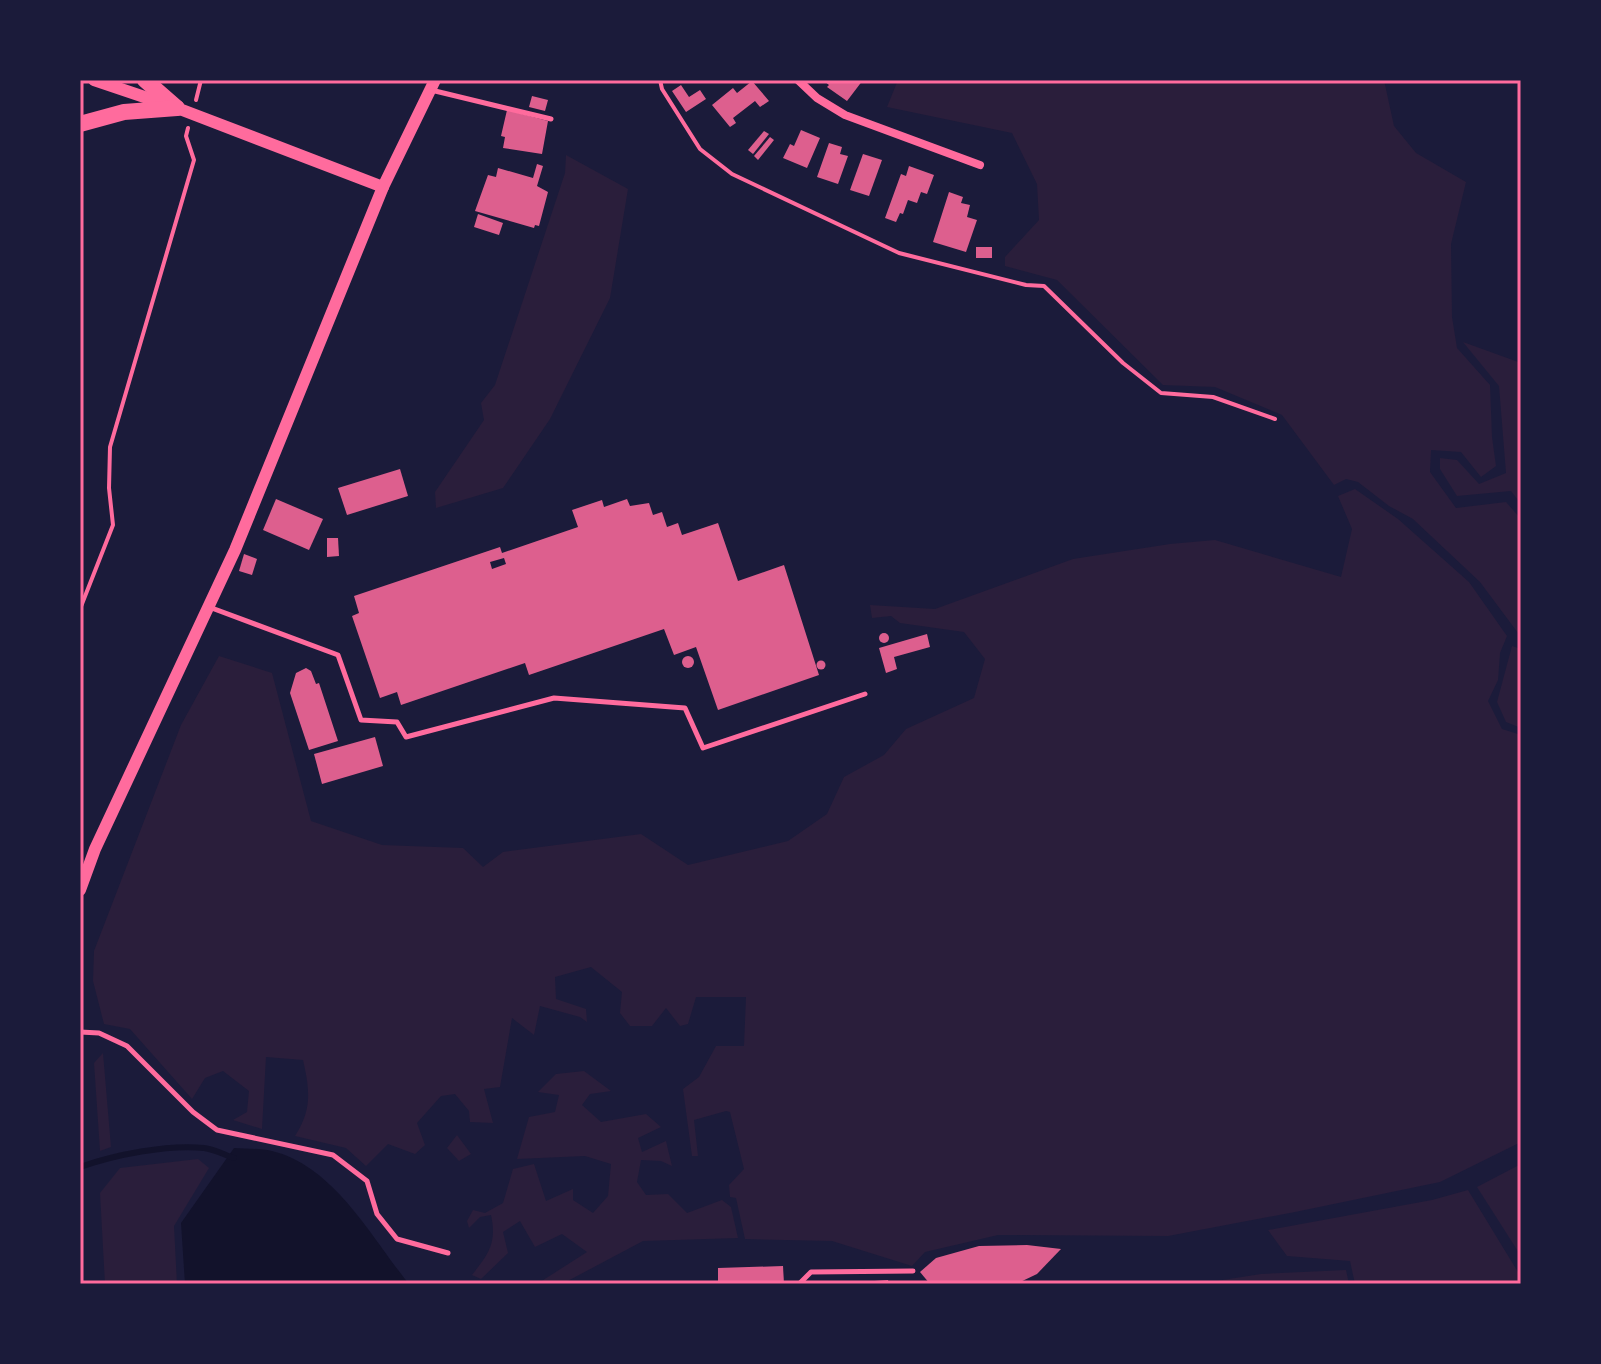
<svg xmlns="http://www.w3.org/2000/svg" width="1601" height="1364" viewBox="0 0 1601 1364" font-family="Figtree,sans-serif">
<rect width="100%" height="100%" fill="#1b1b3a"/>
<g fill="#2a1e3b">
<path d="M898,80H1384L1394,126L1416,153L1466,182L1451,244L1452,317L1457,348L1490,385L1492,437L1496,466L1481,477L1461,452L1431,450L1430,472L1456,508L1506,502L1521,519V637L1480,582L1413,519L1389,506L1358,482L1346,479L1334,485L1282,415L1215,387L1163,385L1057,280L1005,266V257L1039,220L1037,184L1012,133L887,107Z"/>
<path d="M566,155L628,189L610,298L550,419L503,488L436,508L435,492L484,420L481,403L495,385L565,173Z"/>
<path d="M1463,342L1521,363V504L1511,491L1457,496L1440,469V458L1457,460L1479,484L1506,473L1499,386Z"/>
<path d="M1355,489L1398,519L1469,582L1507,636L1500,653L1498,680L1488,701L1502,729L1521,735V1142L1440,1182L1295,1212L1168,1236L998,1235L925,1252L912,1266L832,1241L745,1239L736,1198L730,1197L729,1185L744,1169L730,1112L726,1111L694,1120L698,1156H692L683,1089L699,1077L716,1046H744L746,997H696L688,1024L680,1026L666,1008L652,1026H630L620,1013L622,992L591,967L555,977L556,999L586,1009L587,1022L580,1017L540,1006L534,1035L512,1018L500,1087L484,1089L493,1123L470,1122L469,1111L455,1094L441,1096L417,1123L425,1145L415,1154L388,1144L366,1166L346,1148L295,1136C312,1109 310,1091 303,1060L266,1057L262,1129L233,1120L247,1112L249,1091L223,1071L205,1078L192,1099L130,1029L104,1024L93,981L94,951L181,725L219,656L272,673L311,821L382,845L463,848L483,867L503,852L641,834L688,865L788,841L827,814L844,777L884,755L906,729L974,698L985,659L964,632L900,623L891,616L872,618L870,605L935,609L1073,559L1170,544L1215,540L1341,577L1352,529L1338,496Z"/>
<path d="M1512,646L1521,649V728L1506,722L1497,702Z"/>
<path d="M103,1053L111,1147L100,1151L94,1063Z"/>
<path d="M584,1071L611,1091L590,1094L582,1105L601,1122L646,1114L661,1127L638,1138L642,1152L666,1141L672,1166L661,1161L641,1160L637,1182L646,1195L668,1194L687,1213L722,1200L731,1207L738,1238L643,1241L562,1284H537L587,1252L562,1234L535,1247L520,1221L503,1232L508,1253L481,1279L472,1275C489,1253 497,1243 491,1215L480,1217L469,1228L467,1221L473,1210L485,1213L503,1203L513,1169L534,1164L546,1201L573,1189V1200L593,1213L608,1196L611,1164L585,1156L517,1159L529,1117L555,1112L559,1095L538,1092L556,1074Z"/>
<path d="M457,1135L471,1154L459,1161L447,1148Z"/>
<path d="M198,1159L209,1168L174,1226L177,1284H105L100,1193L120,1168Z"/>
<path d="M1521,1164V1256L1477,1187Z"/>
<path d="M1468,1190L1521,1277V1284H1355L1350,1261L1287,1256L1268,1230L1432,1200Z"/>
<path d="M1346,1270L1349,1284H1197L1261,1274Z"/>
</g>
<path fill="#12122b" d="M234,1148C246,1149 260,1148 272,1151C334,1166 371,1237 409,1284H185L181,1223Z"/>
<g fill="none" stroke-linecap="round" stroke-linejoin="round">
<path stroke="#12122b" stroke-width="6" d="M80,1167C114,1155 168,1144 204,1148C214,1149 225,1155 234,1158"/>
</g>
<g fill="#dd5f8e" fill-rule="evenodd">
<path d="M823,80H863L847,101L827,87L829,85Z"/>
<path d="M752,81L769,101L760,107L755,101L733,118L736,123L730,127L712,105L733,88L737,93Z"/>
<path d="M681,85L689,97L700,90L706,99L686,112L672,91Z"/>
<path d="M532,96L548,100L545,111L529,107Z"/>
<path d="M507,110L548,121L542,154L503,148L505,137L501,136Z"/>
<path d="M801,130L820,138L807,168L783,158L790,144L794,146Z"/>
<path d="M764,131L769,134L753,154L748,150Z"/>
<path d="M770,137L774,140L758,160L754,156Z"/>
<path d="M829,143L842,147L840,154L848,156L838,184L817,177Z"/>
<path d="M863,154L882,160L869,196L850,190Z"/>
<path d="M537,164L543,166L537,186L548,192L539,226L535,225L534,228L475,211L488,175L496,177L498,168L533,178Z"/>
<path d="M909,166L934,175L927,194L921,192L917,203L908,200L903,214L900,213L896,222L885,218L901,174L906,176Z"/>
<path d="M949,192L963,197L961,203L970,205L967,217L977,220L966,252L933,242Z"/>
<path d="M478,214L503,223L499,235L474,227Z"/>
<rect x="976" y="247" width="16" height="11"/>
<path d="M400,469L408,496L347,515L338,488Z"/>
<path d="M276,499L323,519L309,550L263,530Z"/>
<path d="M627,499L630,506L649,503L653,515L662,512L667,527L678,523L682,535L718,523L738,581L784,565L819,675L718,710L696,647L674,655L664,629L529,675L525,663L401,705L397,692L380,698L352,616L359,613L354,596L500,547L502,553L578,527L572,510L602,500L604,507ZM504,558L506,564L492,569L490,562Z"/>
<path d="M327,538H338L339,556L327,557Z"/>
<path d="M244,554L257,559L252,575L239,571Z"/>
<circle cx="884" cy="638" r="5"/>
<path d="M927,634L930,647L894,657L897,669L886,673L879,648Z"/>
<circle cx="688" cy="662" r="6"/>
<circle cx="821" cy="665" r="4.5"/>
<path d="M306,668L311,671L316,684L319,683L338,741L309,750L290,693L296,673Z"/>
<path d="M375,737L383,766L322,784L314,754Z"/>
<path d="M1027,1245L1061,1249L1037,1274L1016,1284H930L920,1272L936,1258L979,1246Z"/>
<path d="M783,1266L784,1284H718V1268Z"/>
<path d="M888,1280L889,1284H861V1282Z"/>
</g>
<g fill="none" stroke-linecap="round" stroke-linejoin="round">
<g stroke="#ff6b9d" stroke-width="4">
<path d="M660,80L662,89L700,149L732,174L899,253L1026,285L1044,286L1123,363L1161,393L1213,397L1275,419"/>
<path d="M196,100L201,80"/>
<path d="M80,609L113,525L109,488L110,447L194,160L186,136L188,128"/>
</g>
<g stroke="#ff6b9d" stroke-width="5">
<path d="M431,90L551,119"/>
<path d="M209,607L338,655L361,720L397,722L406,737L554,698L685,708L703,748L865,694"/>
<path d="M80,1032L99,1033L127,1046L193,1112L217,1130L333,1155L367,1181L377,1214L397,1239L448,1253"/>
<path d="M799,1284L811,1272L913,1271"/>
</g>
<path stroke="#ff6b9d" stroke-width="8" d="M798,80L817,98L845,115L980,165"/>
<g stroke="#ff6b9d" stroke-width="12">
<path d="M94,80L177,108L383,187"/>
<path d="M80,890L95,849L235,550L383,187L435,80"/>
</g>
<g stroke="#ff6b9d" stroke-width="16">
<path d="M145,80L177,108"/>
<path d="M80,124L124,112L177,108"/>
</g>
</g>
<rect width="1601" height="1364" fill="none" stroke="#1b1b3a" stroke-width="164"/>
<rect x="82" y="82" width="1437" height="1200" fill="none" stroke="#ff6b9d" stroke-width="3"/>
</svg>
